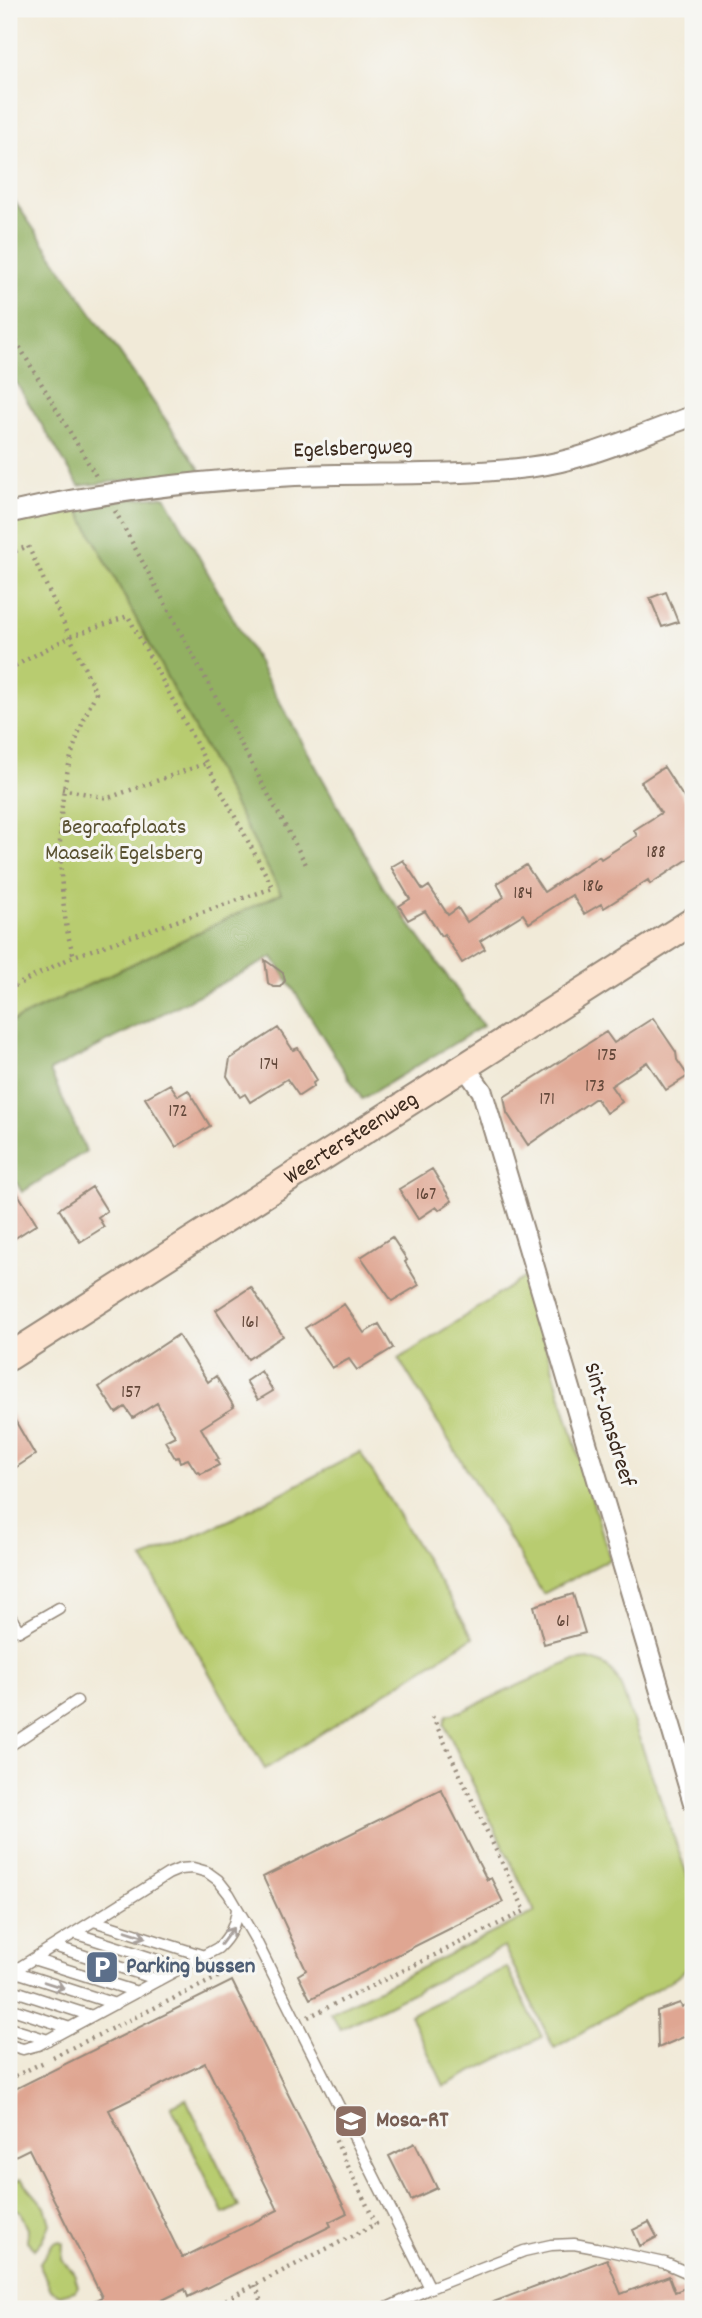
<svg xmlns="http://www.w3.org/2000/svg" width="702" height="2318" viewBox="0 0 702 2318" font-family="Dekko,sans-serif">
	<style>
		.green { fill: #b8cc70; stroke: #7a7b47; stroke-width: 2 }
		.forest { fill: #92b062; stroke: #666d40; stroke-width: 2 }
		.building { fill: #dfa692; fill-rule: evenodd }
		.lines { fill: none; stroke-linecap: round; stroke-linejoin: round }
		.service-casing { stroke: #968a7b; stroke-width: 13 }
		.minor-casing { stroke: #968a7b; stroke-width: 23 }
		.secondary-casing { stroke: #968a7b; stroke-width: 30 }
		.path { stroke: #968a7b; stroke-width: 4.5; stroke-dasharray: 2 5; stroke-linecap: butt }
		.service { stroke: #fff; stroke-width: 10 }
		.minor { stroke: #fff; stroke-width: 19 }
		.secondary { stroke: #fde4d0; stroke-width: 26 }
		.oneway { stroke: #a79f9a }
		.labels { text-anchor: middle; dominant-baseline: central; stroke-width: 6; stroke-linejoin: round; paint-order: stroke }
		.number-label { font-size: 19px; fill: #64493b }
		.street-label { font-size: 23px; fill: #3b2a1e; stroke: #f6f6f2 }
		.park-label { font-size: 23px; fill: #5a5232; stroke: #f6f6f2 }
		.service-label { font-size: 23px; font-weight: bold; fill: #4e5e75; stroke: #f6f6f2; text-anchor: start }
		.education-label { font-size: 23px; font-weight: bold; fill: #785e54; stroke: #f6f6f2; text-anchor: start }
	</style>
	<rect width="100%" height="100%" fill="#f6f6f2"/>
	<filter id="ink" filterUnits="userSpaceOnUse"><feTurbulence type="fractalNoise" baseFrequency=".0143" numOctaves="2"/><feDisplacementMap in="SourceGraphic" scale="14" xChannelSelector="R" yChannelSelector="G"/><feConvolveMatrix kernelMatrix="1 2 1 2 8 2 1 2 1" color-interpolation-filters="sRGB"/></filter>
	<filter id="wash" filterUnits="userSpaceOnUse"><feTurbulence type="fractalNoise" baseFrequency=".00686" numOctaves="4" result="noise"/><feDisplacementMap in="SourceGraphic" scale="28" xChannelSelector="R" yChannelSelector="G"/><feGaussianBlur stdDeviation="1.57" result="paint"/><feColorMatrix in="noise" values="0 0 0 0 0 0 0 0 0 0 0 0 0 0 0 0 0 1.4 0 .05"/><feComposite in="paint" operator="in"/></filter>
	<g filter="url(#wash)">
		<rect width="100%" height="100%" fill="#f1ead8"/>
		<path class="green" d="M 75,503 L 281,893 L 9,1023 L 9,519 Z
			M 525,1277 L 610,1559 L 543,1594 L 399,1359 Z
			M 360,1452 L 473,1637 L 265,1769 L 143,1559 L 232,1519 Z
			M 588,1659 C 605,1663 612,1669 620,1684 L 693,1892 L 693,1962 L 677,1977 L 554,2048 L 504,1947 L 340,2029 L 330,2013 L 535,1912 L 444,1724 L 447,1715 L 462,1711 L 572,1661 Z
			M 507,1967 L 542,2037 L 444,2086 L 410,2015 Z
			M 186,2099 L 239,2207 L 224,2214 L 171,2106 Z
			M 21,2179 L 45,2207 L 50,2224 L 43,2240 L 35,2249 L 27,2241 L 28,2229 L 20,2211 L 9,2207 L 9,2184 Z
			M 60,2241 L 63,2243 L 62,2260 L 74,2273 L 78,2286 L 75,2291 L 60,2295 L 51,2290 L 39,2264 L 53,2243 Z"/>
		<path class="forest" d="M 9,193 L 201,471 L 79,486 L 9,371 Z
			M 165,496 L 383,887 L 483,1026 L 362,1099 L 273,957 L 50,1071 L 86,1151 L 22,1192 L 9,1170 L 9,1023 L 281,893 L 75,503 Z"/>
		<g id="blocks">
			<path class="building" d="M 666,592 L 678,622 L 662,627 L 650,598 Z
				M 664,767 L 686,801 L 693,796 L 693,856 L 650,884 L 648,880 L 604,908 L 601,904 L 584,914 L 572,895 L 529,923 L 523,914 L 480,941 L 485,949 L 462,963 L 444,934 L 441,936 L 425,911 L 408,920 L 399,906 L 410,899 L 391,867 L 403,860 L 423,890 L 429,886 L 448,915 L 458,908 L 467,922 L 504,897 L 497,883 L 526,865 L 544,892 L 599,856 L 601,859 L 637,836 L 634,830 L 661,813 L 641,782 Z
				M 265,960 L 283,973 L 285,981 L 280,987 L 273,987 L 268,983 Z
				M 653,1018 L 676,1052 L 677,1060 L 688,1076 L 666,1090 L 647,1062 L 611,1086 L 622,1102 L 606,1113 L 597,1099 L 594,1099 L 528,1145 L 507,1113 L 504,1097 L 606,1032 L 614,1043 Z
				M 278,1028 L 293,1050 L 298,1048 L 317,1080 L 313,1083 L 314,1086 L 299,1096 L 287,1079 L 250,1102 L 245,1094 L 240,1097 L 227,1076 L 230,1059 Z
				M 170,1084 L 178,1096 L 188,1090 L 210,1126 L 176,1147 L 145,1098 Z
				M 432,1169 L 452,1201 L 439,1210 L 436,1207 L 418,1219 L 399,1189 Z
				M 9,1180 L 37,1224 L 9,1242 Z
				M 92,1187 L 107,1211 L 98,1217 L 104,1227 L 80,1242 L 59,1209 Z
				M 392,1237 L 407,1260 L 405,1262 L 419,1285 L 392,1301 L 361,1257 Z
				M 251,1287 L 283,1336 L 248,1359 L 216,1310 Z
				M 344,1304 L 364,1333 L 379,1324 L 393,1348 L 357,1370 L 349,1359 L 332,1368 L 305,1328 Z
				M 178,1335 L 208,1382 L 216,1376 L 234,1407 L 201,1428 L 219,1459 L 216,1460 L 219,1465 L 201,1474 L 199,1472 L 197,1473 L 188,1459 L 180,1462 L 178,1457 L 175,1458 L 165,1441 L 175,1436 L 157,1403 L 133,1418 L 125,1407 L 116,1413 L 99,1387 Z
				M 261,1371 L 273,1391 L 258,1400 L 246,1381 Z
				M 9,1410 L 35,1455 L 9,1472 Z
				M 573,1594 L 585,1633 L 544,1644 L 534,1606 Z
				M 441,1789 L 487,1880 L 491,1878 L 503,1902 L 310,1999 L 298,1975 L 306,1970 L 263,1877 Z
				M 232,1981 L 347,2213 L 329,2222 L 331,2226 L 188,2297 L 185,2289 L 152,2305 L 154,2309 L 77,2309 L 102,2297 L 29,2149 L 9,2159 L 9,2092 ZM 205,2063 L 278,2210 L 182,2258 L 109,2110 Z
				M 693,2002 L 693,2033 L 658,2048 L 657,2011 L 680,2003 L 682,2007 Z
				M 415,2143 L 437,2188 L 411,2200 L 389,2156 Z
				M 649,2222 L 657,2237 L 640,2246 L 633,2230 Z
				M 607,2259 L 621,2294 L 669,2276 L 675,2292 L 693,2285 L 693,2309 L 475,2309 Z"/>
		</g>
	</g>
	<g filter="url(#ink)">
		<use href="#blocks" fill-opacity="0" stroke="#968a7b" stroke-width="2"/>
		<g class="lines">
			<g class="service-casing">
				<path id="service" d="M 9,1614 L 19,1631 L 59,1608
					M 9,1746 L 77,1701
					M 94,1921 L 204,1956
					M 74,1933 L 182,1968
					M 54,1946 L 159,1980
					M 33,1959 L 137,1992
					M 13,1971 L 115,2004
					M 9,1974 L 168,1874 L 180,1869 L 193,1868 L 207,1872 L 218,1880 L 229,1894 L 254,1937 L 430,2288
					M 9,1989 L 92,2016
					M 9,2008 L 70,2028
					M 9,2028 L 48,2040
					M 9,2045 L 23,2049 L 38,2045 L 218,1948 C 230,1936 235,1926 237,1909
					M 385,2309 L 430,2288 L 524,2251 L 551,2245 L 574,2244 L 596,2248 L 665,2263 L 693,2275"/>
			</g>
			<g class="minor-casing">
				<path id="minor" d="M 9,513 C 101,492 193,481 287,476 C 368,472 451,477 531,467 C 587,460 641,434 693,416
					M 465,1067 L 482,1091 L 693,1801"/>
			</g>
			<g class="secondary-casing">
				<g id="secondary">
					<path id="s1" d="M 9,1357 L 693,921"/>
				</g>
			</g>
			<path class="path" d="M 9,329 L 96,476
				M 115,511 L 308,868
				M 9,554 L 28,546 L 96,693 C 63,759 56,814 62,887 C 64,911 66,933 74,956
				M 9,669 L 69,637 L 128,616 L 273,888 L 74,956 L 9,989
				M 62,789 L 108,798 L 207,763
				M 308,2017 L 525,1911 L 431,1714
				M 53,2057 L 249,1962
				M 9,2079 L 46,2061
				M 255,2285 L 265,2309
				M 207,2309 L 376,2224 L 334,2137"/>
			<use href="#service" class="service"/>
			<use href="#minor" class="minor"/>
			<use href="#secondary" class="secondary"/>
		</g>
		<defs><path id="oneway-shaft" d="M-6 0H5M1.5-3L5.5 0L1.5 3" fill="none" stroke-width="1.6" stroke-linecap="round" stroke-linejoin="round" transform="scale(1.75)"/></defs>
		<g class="oneway">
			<use href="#oneway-shaft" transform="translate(136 1934) rotate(18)"/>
			<use href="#oneway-shaft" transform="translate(227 1936) rotate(-54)"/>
			<use href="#oneway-shaft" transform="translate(54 1985) rotate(18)"/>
		</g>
	</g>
	<defs>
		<g id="parking-square" transform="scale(1.75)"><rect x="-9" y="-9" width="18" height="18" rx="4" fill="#5c6f8a" stroke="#f6f6f2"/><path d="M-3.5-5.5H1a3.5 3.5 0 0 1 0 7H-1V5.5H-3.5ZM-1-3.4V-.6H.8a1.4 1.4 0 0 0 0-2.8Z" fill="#fff"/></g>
		<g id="school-square" transform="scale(1.75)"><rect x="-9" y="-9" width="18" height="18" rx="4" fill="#8d6e63" stroke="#f6f6f2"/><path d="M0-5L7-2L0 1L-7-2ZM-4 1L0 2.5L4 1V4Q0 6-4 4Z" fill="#fff"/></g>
	</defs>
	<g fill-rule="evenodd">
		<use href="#parking-square" x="102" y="1967"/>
		<use href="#school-square" x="351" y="2121"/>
	</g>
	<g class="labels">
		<g class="number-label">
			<text x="656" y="853">188</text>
			<text x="593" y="887">186</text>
			<text x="523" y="894">184</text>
			<text x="607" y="1056">175</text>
			<text x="269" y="1065">174</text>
			<text x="595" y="1087">173</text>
			<text x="547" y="1100">171</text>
			<text x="178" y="1112">172</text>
			<text x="426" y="1195">167</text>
			<text x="250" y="1323">161</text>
			<text x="131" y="1393">157</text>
			<text x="563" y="1622">61</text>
		</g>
		<g class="street-label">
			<text transform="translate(353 450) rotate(-2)">Egelsbergweg</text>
			<text stroke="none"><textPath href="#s1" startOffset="406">Weertersteenweg</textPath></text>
			<text transform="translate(608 1425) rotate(73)">Sint-Jansdreef</text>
		</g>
		<g class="park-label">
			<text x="124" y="828">Begraafplaats<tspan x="124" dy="26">Maaseik Egelsberg</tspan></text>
		</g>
		<g class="service-label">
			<text x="126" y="1967">Parking bussen</text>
		</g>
		<g class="education-label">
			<text x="376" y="2121">Mosa-RT</text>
		</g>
	</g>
	<rect width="702" height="2318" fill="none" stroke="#f6f6f2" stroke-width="35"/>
</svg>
